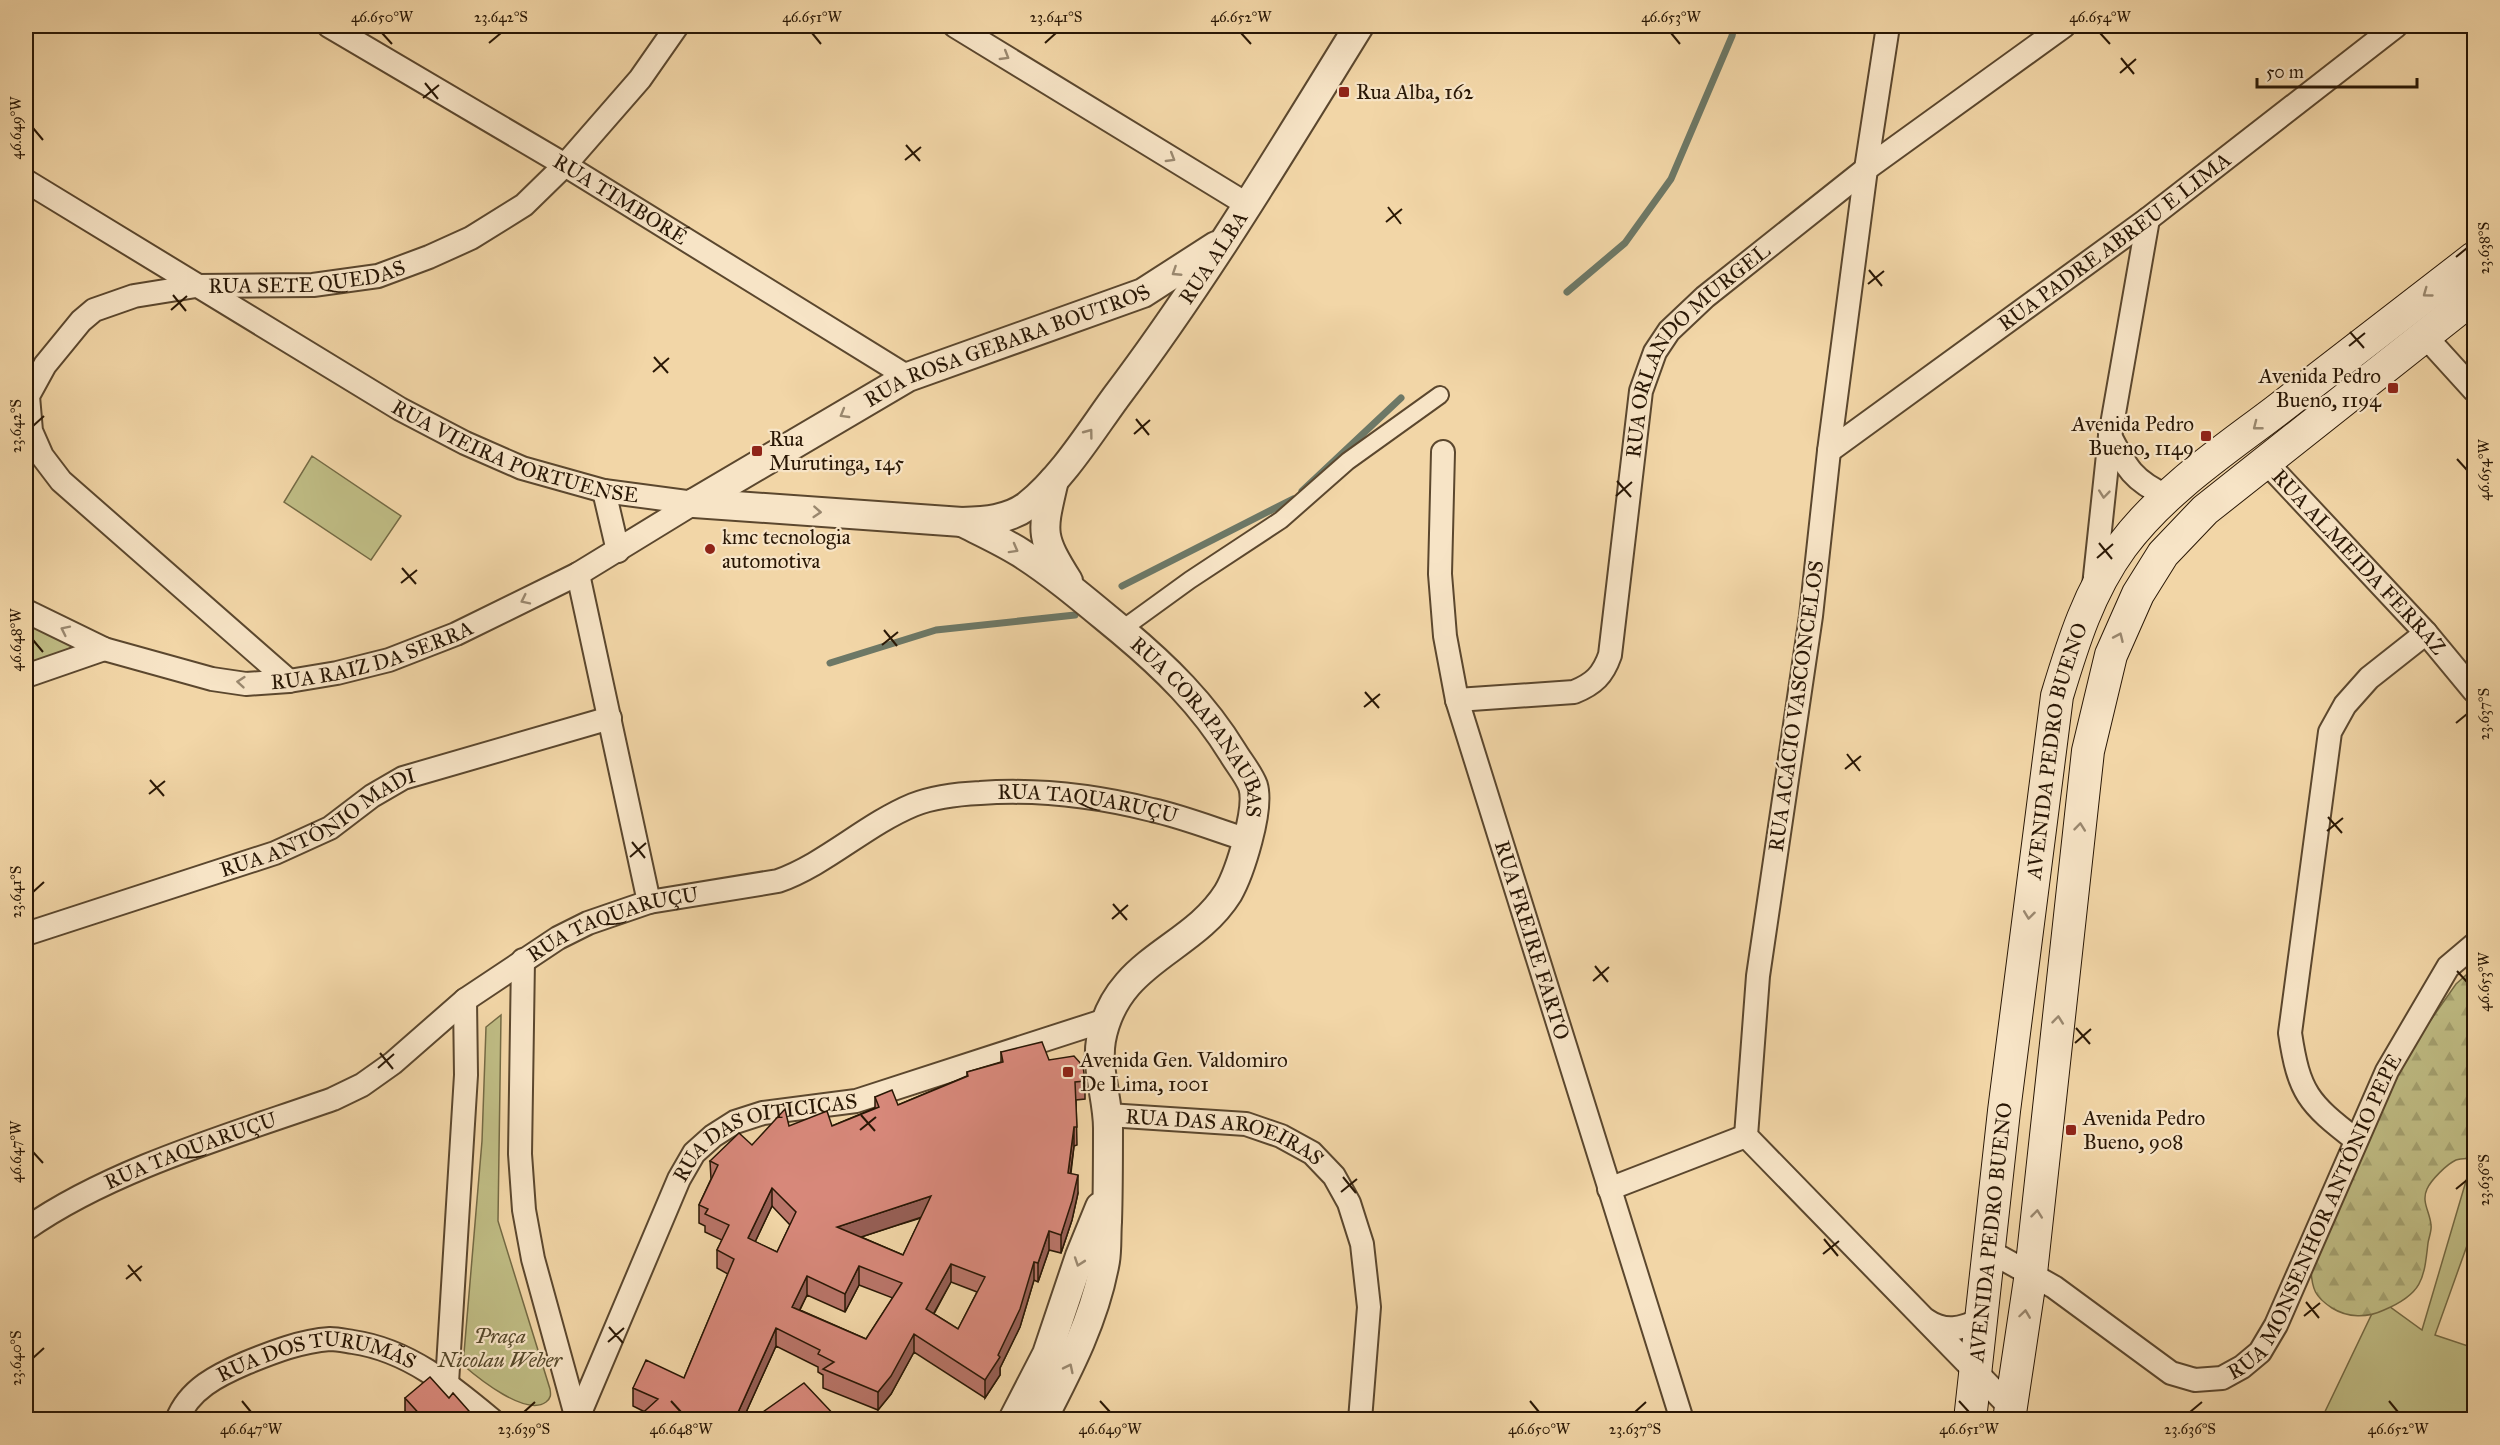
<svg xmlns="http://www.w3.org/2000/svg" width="2500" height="1445" viewBox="0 0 2500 1445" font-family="'IM FELL Great Primer',serif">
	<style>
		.green { fill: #bfbc84; stroke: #746a44; stroke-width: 1.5 }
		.forest { fill: url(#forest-firs); stroke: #746a44; stroke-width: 1.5 }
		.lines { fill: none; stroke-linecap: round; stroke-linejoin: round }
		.stream { stroke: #6d7866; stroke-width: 7 }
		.pedestrian-casing { stroke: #5b472e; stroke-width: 20 }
		.minor-casing { stroke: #5b472e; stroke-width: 26 }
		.tertiary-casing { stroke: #5b472e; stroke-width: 32 }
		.secondary-casing { stroke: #291705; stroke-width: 34 }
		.pedestrian { stroke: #f7e4c6; stroke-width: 16 }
		.minor { stroke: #f7e4c6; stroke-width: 22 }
		.tertiary { stroke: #f7e4c6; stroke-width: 28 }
		.secondary { stroke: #f7e4c6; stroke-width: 32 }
		.wall { fill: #b97569; stroke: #291705; stroke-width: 1.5; fill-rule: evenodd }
		.shaded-wall { fill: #965f55; stroke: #291705; stroke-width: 1.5 }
		.building { fill: #d7887a; stroke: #291705; stroke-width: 1.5; fill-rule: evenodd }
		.oneway { stroke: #9a886f }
		.ticks { fill: none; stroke: #291705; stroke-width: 2 }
		.poi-dot { fill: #8f2418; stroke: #f7e4c6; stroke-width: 2 }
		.labels { text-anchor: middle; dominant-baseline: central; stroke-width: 4.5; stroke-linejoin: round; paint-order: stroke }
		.poi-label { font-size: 21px; fill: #291705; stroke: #f7e4c6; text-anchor: start }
		.street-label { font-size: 21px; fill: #291705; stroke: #f7e4c6 }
		.park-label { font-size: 21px; font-style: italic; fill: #56492b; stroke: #f7e4c6 }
		.neatline { fill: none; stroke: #291705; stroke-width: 2 }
		.ticks-label { font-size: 15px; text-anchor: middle; fill: #291705 }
	</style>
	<defs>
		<pattern id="forest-firs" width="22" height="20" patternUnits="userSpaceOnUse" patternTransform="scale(1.5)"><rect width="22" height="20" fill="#bfbc84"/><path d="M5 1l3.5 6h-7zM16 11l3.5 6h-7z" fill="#a4a170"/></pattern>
	</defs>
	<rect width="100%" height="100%" fill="#f2d6a7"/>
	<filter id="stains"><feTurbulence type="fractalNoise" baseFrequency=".00333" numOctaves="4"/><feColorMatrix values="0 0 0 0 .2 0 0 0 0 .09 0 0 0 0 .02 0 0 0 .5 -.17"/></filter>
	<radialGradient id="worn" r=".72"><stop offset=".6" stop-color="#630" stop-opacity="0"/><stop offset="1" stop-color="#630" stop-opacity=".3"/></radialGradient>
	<path class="green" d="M 312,456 L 401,516 L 371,560 L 284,502 Z
		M 26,619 L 72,645 L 70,648 L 26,669 Z
		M 501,1015 L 498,1221 L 550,1389 C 551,1395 551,1398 546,1402 C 526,1417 478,1378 463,1365 L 482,1141 L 486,1027 Z
		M 2474,1154 L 2474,1226 L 2435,1335 L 2474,1348 L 2474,1419 L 2321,1420 L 2379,1299 L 2422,1330 Z"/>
	<path class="forest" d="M 2474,968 L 2474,1158 C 2469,1159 2462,1158 2456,1160 C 2447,1164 2431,1180 2427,1189 C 2421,1202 2430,1212 2431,1225 C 2432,1230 2429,1237 2428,1243 C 2424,1280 2422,1294 2384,1310 C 2367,1318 2348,1318 2332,1308 C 2315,1297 2312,1289 2311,1270 L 2395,1071 L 2456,984 Z"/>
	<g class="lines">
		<path class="stream" d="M 1567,292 L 1625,243 L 1671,179 L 1732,36 L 1734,26
			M 1302,491 L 1401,398
			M 1122,586 L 1293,499
			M 830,663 L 936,630 L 1075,615"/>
		<g class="pedestrian-casing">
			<path id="pedestrian" d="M 1121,630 L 1190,580 L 1281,520 L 1348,461 L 1440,395"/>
		</g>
		<g class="minor-casing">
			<g id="minor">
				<path id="s1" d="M 329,26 L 565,165 L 908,377"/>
				<path d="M 955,26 L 1248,205"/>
				<path d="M 1888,26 L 1866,169 L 1829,451 L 1811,616 L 1758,976 L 1746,1136 L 2011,1408"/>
				<path id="s2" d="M 26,181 L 400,409 L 465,443 L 522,468 L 604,491 L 694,503"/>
				<path d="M 2424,335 L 2474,390"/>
				<path d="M 2110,436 C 2126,467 2133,481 2167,496"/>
				<path id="s3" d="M 1829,451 L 2148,219 L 2396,26"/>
				<path id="s4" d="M 1443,452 L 1440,574 L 1445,636 L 1457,700 L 1682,1420"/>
				<path id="s5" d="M 2265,461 L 2426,633 L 2474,691"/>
				<path d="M 604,491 L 618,551"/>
				<path d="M 578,574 L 649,902"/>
				<path d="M 2094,586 L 2110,436 L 2148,219"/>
				<path id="s6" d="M 26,611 L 104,649 L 212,679 L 246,684 L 289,681 L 337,673 L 389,660 L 456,634 L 578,574 L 694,503"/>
				<path d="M 26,676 L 104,649"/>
				<path id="s7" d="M 289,681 L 61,481 L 42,456 L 31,431 L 28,396 L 45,365 L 81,321 L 94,310 L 134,296 L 196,286 L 313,285 L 378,276 L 429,257 L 471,238 L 524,205 L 565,165 L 640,79 L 677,26"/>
				<path id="s8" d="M 1457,700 L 1574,692 C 1594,684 1603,675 1610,655 L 1641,391 L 1655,352 L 1669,331 L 1705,297 L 1866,169 L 2064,26"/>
				<path id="s9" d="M 26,934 L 275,853 L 330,828 L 372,796 L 403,778 L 610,718"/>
				<path d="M 523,960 L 520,1154 L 524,1210 L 533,1259 L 577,1419"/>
				<path id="s10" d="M 1108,1115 L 1246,1124 L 1281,1136 L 1312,1153 L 1334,1176 L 1349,1203 L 1362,1244 L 1369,1307 L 1360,1420"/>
				<path d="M 2356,1140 C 2308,1103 2299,1093 2290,1033 L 2330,732 L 2345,705 L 2369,678 L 2426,633"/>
				<path d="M 1609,1189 L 1746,1136"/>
				<path id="s11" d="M 26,1229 C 111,1169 234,1134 333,1099 L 362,1085 L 393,1063 L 465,1000 L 558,938 L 588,923 L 649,902 L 778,881 C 826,864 865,825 913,805 C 933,797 958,794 980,793 C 1037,789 1096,796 1152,810 C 1184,817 1216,830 1248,840"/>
				<path id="s12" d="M 1989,1251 L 2054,1287 L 2171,1373 L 2195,1380 L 2222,1378 L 2242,1367 L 2260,1352 L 2276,1325 L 2387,1071 L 2448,967 L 2474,945"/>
				<path d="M 1926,1320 C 1945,1333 1961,1329 1980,1320"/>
				<path d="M 447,1383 L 466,1075 L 465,1000"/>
				<path id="s13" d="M 177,1420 C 189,1389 218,1375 246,1363 C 273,1352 301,1341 330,1339 C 338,1339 346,1341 353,1342 C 408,1350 450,1385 492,1420"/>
				<path id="s14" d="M 577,1420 L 679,1179 L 694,1153 L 713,1136 L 735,1122 L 763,1113 L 856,1101 L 1106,1020"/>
			</g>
		</g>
		<g class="tertiary-casing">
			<g id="tertiary">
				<path d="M 1054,480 C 1042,532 1039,535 1068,581"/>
				<path id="s15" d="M 694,503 L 962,522 C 985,521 1008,520 1027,506 C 1063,477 1089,434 1116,397 C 1205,279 1281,152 1359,26"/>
				<path id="s16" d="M 694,503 L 908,377 L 1143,293 L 1216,246"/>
				<path id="s17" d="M 962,522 C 982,532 1002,541 1021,553 C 1057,576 1089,604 1122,631 C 1165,667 1203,704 1233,753 C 1239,763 1249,775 1253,786 C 1260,809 1240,872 1228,893 C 1191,952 1116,959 1101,1040 C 1096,1069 1108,1099 1108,1128 C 1108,1160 1108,1191 1107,1222 C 1106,1235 1107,1249 1105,1261 C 1095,1318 1069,1368 1042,1420"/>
				<path d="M 1013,1420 L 1047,1354 L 1080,1256 L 1100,1207"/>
			</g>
		</g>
		<g class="secondary-casing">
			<g id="secondary">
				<path id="s18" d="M 1970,1420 L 2004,1111 L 2057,696 C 2073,643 2089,591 2122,546 C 2163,491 2222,452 2276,411 C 2342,360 2408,309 2474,258"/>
				<path d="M 2009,1420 L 2031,1273 L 2088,751 L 2111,655 L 2138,594 L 2163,554 L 2205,510 L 2474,297"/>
			</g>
		</g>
		<use href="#pedestrian" class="pedestrian"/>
		<use href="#minor" class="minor"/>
		<use href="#tertiary" class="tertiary"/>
		<use href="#secondary" class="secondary"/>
	</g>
	<path class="wall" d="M 1001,1052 L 1049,1060 L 1085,1081 L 1085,1099 L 1076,1100 L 1077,1145 L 1074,1146 L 1071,1173 L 1078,1193 L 1072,1220 L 1061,1253 L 1049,1250 L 1038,1282 L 1034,1280 L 1020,1327 L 1000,1368 L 1000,1375 L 985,1398 L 914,1352 L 891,1394 L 878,1410 L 823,1388 L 823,1375 L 818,1372 L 818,1367 L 776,1346 L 743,1419 L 636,1419 L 645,1412 L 633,1406 L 633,1388 L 684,1378 L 728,1274 L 717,1268 L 717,1250 L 722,1240 L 705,1232 L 705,1226 L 699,1223 L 699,1205 L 711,1179 L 710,1161 L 752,1145 L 789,1126 L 832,1126 L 875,1108 L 875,1097 L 898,1105 L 967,1076 L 967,1072 L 1001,1062 ZM 772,1206 L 790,1225 L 777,1252 L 755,1242 ZM 921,1218 L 903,1255 L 861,1237 L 898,1225 ZM 951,1282 L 977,1292 L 958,1329 L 934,1314 ZM 859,1285 L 893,1298 L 866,1339 L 800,1310 L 807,1295 L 845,1312 Z
		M 405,1398 L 449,1398 L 476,1419 L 411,1419 L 405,1413 Z"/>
	<path class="shaded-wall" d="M 1074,1127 L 1074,1146 L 1068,1191 L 1068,1173 Z
		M 1078,1175 L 1078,1193 L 1072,1220 L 1061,1253 L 1061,1235 Z
		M 772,1188 L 772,1206 L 748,1257 L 748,1238 Z
		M 931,1196 L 931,1214 L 837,1245 L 837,1227 Z
		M 1049,1231 L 1049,1250 L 1038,1282 L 1038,1263 Z
		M 1034,1262 L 1034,1280 L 1020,1327 L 1000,1368 L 1000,1375 L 985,1398 L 985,1380 L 998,1355 Z
		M 951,1264 L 951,1282 L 926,1327 L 926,1309 Z
		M 859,1266 L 859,1285 L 845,1312 L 845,1294 Z
		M 807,1276 L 807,1295 L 792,1325 L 792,1307 Z
		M 776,1328 L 776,1346 L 743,1419 L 735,1419 Z
		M 914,1334 L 914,1352 L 891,1394 L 878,1410 L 878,1392 Z"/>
	<path class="building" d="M 1042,1042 L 1049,1060 L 1074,1056 L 1083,1066 L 1085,1081 L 1075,1082 L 1077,1127 L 1074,1127 L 1068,1173 L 1078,1175 L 1072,1201 L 1061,1235 L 1049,1231 L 1038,1263 L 1034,1262 L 1020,1309 L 998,1355 L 1000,1357 L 985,1380 L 914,1334 L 891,1376 L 878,1392 L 823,1369 L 834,1362 L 818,1354 L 820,1350 L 776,1328 L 735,1419 L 636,1419 L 658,1399 L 633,1388 L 646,1360 L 684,1378 L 734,1259 L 717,1250 L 729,1225 L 705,1214 L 708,1209 L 699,1205 L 718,1165 L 710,1161 L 739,1133 L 752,1145 L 785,1109 L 789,1126 L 827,1111 L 832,1126 L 879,1107 L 875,1097 L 892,1090 L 898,1105 L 968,1076 L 967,1072 L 1003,1062 L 1001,1052 ZM 772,1188 L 796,1212 L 777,1252 L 748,1238 ZM 931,1196 L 903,1255 L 837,1227 ZM 951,1264 L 985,1277 L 958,1329 L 926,1309 ZM 859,1266 L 902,1283 L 866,1339 L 792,1307 L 807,1276 L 845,1294 Z
		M 430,1377 L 449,1398 L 453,1393 L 476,1419 L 424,1419 L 405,1398 Z
		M 804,1383 L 838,1419 L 753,1419 Z"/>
	<defs><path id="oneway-chevron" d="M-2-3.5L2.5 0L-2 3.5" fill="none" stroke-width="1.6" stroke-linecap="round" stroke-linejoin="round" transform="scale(1.5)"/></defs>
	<g class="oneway">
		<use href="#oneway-chevron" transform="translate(1005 56) rotate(31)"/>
		<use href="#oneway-chevron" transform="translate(1171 158) rotate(31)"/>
		<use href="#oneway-chevron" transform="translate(1176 272) rotate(147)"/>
		<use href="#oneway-chevron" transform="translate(2427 293) rotate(144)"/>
		<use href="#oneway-chevron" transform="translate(844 414) rotate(150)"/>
		<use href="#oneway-chevron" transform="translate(2257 426) rotate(142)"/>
		<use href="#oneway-chevron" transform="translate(1089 433) rotate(-53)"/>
		<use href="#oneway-chevron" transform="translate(2104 494) rotate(96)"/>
		<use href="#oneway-chevron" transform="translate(817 512) rotate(4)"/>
		<use href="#oneway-chevron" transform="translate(1014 549) rotate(29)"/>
		<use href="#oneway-chevron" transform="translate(525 600) rotate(154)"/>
		<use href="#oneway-chevron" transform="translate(65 630) rotate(-154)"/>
		<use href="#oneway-chevron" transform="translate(2119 637) rotate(-66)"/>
		<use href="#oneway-chevron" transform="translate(241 682) rotate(-175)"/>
		<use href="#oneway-chevron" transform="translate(2080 827) rotate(-84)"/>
		<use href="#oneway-chevron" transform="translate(2029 915) rotate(97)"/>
		<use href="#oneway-chevron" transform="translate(2058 1020) rotate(-84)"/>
		<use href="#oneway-chevron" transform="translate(2037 1214) rotate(-84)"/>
		<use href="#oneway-chevron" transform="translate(1079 1262) rotate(109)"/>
		<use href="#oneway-chevron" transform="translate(2025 1314) rotate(-82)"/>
		<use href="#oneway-chevron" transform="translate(1069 1368) rotate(-64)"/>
	</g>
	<path class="ticks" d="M 382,33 L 392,44M 812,33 L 821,44M 1241,33 L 1251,44M 1671,33 L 1680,44M 2100,33 L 2110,44M 489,43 L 501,33M 1045,43 L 1056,33M 2121,58 L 2134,74M 2120,73 L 2136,59M 425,83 L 438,99M 423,98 L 439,85M 33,128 L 43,140M 906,145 L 920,161M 905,160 L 921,147M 1388,207 L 1401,224M 1386,222 L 1402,209M 2456,257 L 2467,248M 1869,270 L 1882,286M 1868,284 L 1884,271M 173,295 L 186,311M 171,310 L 187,296M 2350,332 L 2364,348M 2349,346 L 2365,333M 654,357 L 668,373M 653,372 L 669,358M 1136,419 L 1149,435M 33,426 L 44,416M 1134,434 L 1150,420M 2457,459 L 2467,470M 1617,481 L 1631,497M 1616,496 L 1632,482M 2099,543 L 2112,559M 2097,558 L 2113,544M 402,568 L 416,584M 401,583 L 417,570M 884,630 L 897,646M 33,640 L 43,652M 882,645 L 898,632M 1365,692 L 1379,708M 1364,707 L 1380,694M 2456,723 L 2467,714M 1847,754 L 1860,771M 1845,769 L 1861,756M 150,780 L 164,796M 149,794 L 165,781M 2328,817 L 2342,833M 2327,831 L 2343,818M 632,842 L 645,858M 630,857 L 646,843M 33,892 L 44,882M 1113,904 L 1127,920M 1112,919 L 1128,905M 1595,966 L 1608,982M 2457,971 L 2467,982M 1593,981 L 1609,967M 2076,1028 L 2090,1044M 2075,1043 L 2091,1029M 380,1053 L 393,1069M 378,1068 L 394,1054M 861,1115 L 875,1131M 860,1130 L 876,1117M 33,1152 L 43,1163M 1343,1177 L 1356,1193M 2456,1189 L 2467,1180M 1341,1192 L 1357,1179M 1824,1239 L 1838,1256M 1823,1254 L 1839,1241M 128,1265 L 141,1281M 126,1279 L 142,1266M 2306,1302 L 2319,1318M 2304,1316 L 2320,1303M 609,1327 L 623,1343M 608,1342 L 624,1328M 33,1358 L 44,1348M 242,1401 L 251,1412M 671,1401 L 681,1412M 1100,1401 L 1110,1412M 1530,1401 L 1539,1412M 1959,1401 L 1969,1412M 2389,1401 L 2398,1412M 524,1412 L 535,1402M 1635,1412 L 1646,1402M 2190,1412 L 2202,1402"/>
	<g class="poi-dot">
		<rect x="1338" y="86" width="12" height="12" rx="3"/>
		<rect x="2387" y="382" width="12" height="12" rx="3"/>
		<rect x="2200" y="430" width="12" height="12" rx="3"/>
		<rect x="751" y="445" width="12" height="12" rx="3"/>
		<circle cx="710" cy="549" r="6"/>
		<rect x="1062" y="1066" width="12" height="12" rx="3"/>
		<rect x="2065" y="1124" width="12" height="12" rx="3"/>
	</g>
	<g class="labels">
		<g class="poi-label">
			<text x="1356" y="92">Rua Alba, 162</text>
			<text x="2381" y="376" text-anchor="end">Avenida Pedro<tspan x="2381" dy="24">Bueno, 1194</tspan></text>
			<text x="2194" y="424" text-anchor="end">Avenida Pedro<tspan x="2194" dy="24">Bueno, 1149</tspan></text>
			<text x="769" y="439">Rua<tspan x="769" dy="24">Murutinga, 145</tspan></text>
			<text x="722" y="537">kmc tecnologia<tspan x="722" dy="24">automotiva</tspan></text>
			<text x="1080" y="1060">Avenida Gen. Valdomiro<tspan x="1080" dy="24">De Lima, 1001</tspan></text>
			<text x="2083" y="1118">Avenida Pedro<tspan x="2083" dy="24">Bueno, 908</tspan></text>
		</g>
		<g class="street-label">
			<text stroke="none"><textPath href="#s1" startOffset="339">RUA TIMBORÉ</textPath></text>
			<text stroke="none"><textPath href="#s3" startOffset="354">RUA PADRE ABREU E LIMA</textPath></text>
			<text stroke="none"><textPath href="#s15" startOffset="648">RUA ALBA</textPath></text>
			<text stroke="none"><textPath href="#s7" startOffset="723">RUA SETE QUEDAS</textPath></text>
			<text stroke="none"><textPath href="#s16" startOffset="352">RUA ROSA GEBARA BOUTROS</textPath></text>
			<text stroke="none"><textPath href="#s8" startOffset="501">RUA ORLANDO MURGEL</textPath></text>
			<text stroke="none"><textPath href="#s2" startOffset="562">RUA VIEIRA PORTUENSE</textPath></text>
			<text stroke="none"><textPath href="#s5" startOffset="138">RUA ALMEIDA FERRAZ</textPath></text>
			<text stroke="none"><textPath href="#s6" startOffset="363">RUA RAIZ DA SERRA</textPath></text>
			<text transform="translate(1796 706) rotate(-82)">RUA ACÁCIO VASCONCELOS</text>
			<text stroke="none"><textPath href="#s17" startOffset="320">RUA CORAPANAUBAS</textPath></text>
			<text stroke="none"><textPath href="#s18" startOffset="675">AVENIDA PEDRO BUENO</textPath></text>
			<text stroke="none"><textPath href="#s11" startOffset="1173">RUA TAQUARUÇU</textPath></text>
			<text stroke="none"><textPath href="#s9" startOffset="314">RUA ANTÔNIO MADI</textPath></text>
			<text stroke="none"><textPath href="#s11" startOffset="669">RUA TAQUARUÇU</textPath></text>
			<text stroke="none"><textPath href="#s4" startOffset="501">RUA FREIRE FARTO</textPath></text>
			<text stroke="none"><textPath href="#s10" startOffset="120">RUA DAS AROEIRAS</textPath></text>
			<text stroke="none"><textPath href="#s14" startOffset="364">RUA DAS OITICICAS</textPath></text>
			<text stroke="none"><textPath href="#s11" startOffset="183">RUA TAQUARUÇU</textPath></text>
			<text stroke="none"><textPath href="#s12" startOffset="462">RUA MONSENHOR ANTÔNIO PEPE</textPath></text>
			<text stroke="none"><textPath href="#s18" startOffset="189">AVENIDA PEDRO BUENO</textPath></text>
			<text stroke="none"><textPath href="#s13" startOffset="165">RUA DOS TURUMÃS</textPath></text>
		</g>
		<g class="park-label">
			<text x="500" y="1336">Praça<tspan x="500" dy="24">Nicolau Weber</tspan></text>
		</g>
	</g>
	<rect width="2500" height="1445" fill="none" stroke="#f2d6a7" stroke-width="66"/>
	<path d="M2257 78v9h160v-9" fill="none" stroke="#291705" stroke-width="3"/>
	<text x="2266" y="78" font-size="18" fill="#291705" stroke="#f7e4c6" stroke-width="4.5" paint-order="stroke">50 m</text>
	<rect x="33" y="33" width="2434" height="1379" class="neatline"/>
	<g class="ticks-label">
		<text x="382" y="22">46.650°W</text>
		<text x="501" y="22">23.642°S</text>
		<text x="812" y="22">46.651°W</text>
		<text x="1056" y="22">23.641°S</text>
		<text x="1241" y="22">46.652°W</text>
		<text x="1671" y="22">46.653°W</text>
		<text x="2100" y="22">46.654°W</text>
		<text transform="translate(16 128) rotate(-90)" y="5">46.649°W</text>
		<text transform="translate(2484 248) rotate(-90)" y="5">23.638°S</text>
		<text transform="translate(16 426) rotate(-90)" y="5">23.642°S</text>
		<text transform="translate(2484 470) rotate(-90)" y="5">46.654°W</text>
		<text transform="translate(16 640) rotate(-90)" y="5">46.648°W</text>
		<text transform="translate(2484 714) rotate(-90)" y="5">23.637°S</text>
		<text transform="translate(16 892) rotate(-90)" y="5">23.641°S</text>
		<text transform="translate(2484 982) rotate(-90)" y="5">46.653°W</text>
		<text transform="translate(16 1152) rotate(-90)" y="5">46.647°W</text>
		<text transform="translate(2484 1180) rotate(-90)" y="5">23.636°S</text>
		<text transform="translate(16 1358) rotate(-90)" y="5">23.640°S</text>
		<text x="251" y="1434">46.647°W</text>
		<text x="524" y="1434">23.639°S</text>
		<text x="681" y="1434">46.648°W</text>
		<text x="1110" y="1434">46.649°W</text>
		<text x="1539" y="1434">46.650°W</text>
		<text x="1635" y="1434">23.637°S</text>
		<text x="1969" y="1434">46.651°W</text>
		<text x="2190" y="1434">23.636°S</text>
		<text x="2398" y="1434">46.652°W</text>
	</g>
	<rect width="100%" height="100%" filter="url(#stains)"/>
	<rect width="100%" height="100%" fill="url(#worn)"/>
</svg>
